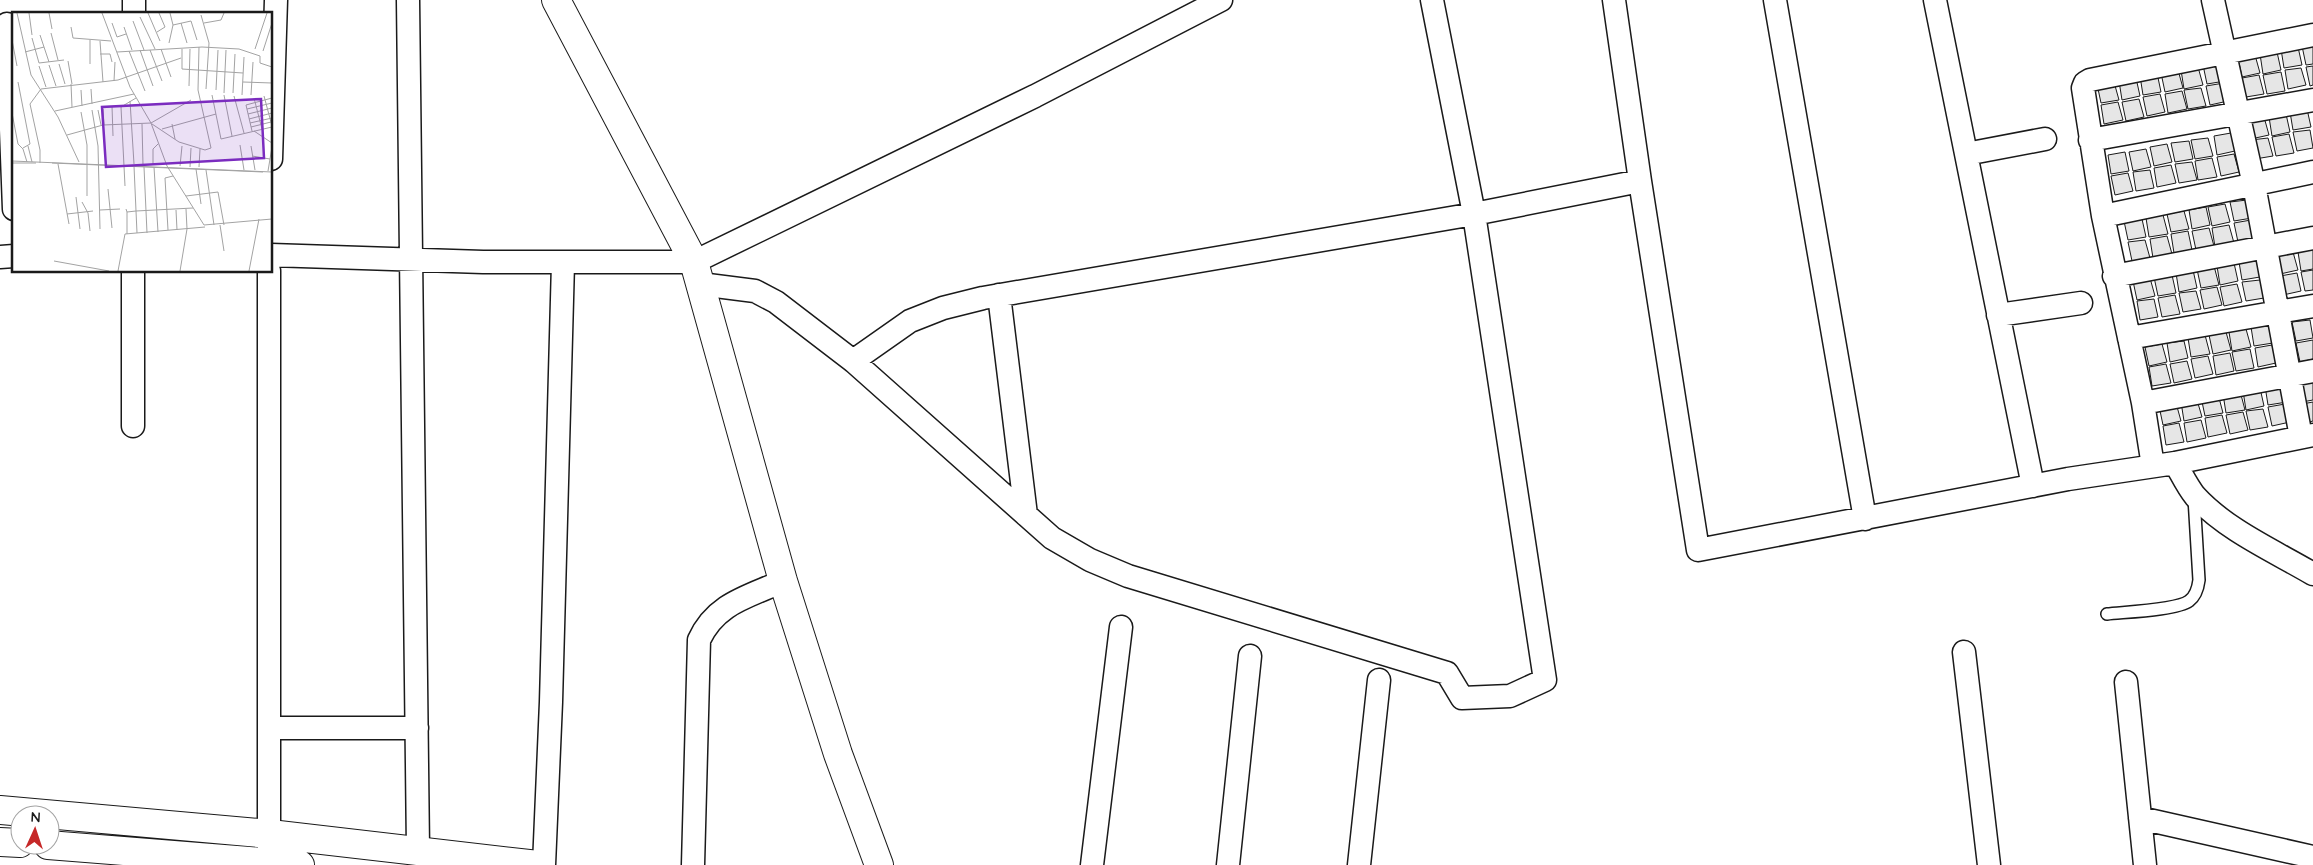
<svg xmlns="http://www.w3.org/2000/svg" width="2313" height="865" viewBox="0 0 2313 865" font-family="Quicksand,sans-serif">
	<style>
		.building { fill: #e6e6e6; stroke: #1a1a1a }
		.lines { fill: none; stroke-linecap: round; stroke-linejoin: round }
		.lane-casing { stroke: #1a1a1a; stroke-width: 14 }
		.street-casing { stroke: #1a1a1a; stroke-width: 25 }
		.secondary-casing { stroke: #1a1a1a; stroke-width: 30 }
		.lane { stroke: #fff; stroke-width: 11 }
		.street { stroke: #fff; stroke-width: 22 }
		.secondary { stroke: #fff; stroke-width: 28 }
		.inset-road { fill: none; stroke: #a3a3a3; stroke-width: 1 }
		.view { fill: #7b2cbf; fill-opacity: 0.15; stroke: #7b2cbf; stroke-width: 2.5 }
		.inset-edge { fill: none; stroke: #1a1a1a; stroke-width: 2.5 }
	</style>
	<rect width="100%" height="100%" fill="#fff"/>
	<path class="building" d="M 2313,44 L 2313,64 L 2306,65 L 2302,46 Z
		M 2298,47 L 2302,65 L 2284,68 L 2281,49 Z
		M 2277,52 L 2281,70 L 2263,74 L 2260,54 Z
		M 2255,55 L 2260,73 L 2242,77 L 2238,58 Z
		M 2220,63 L 2225,81 L 2207,84 L 2203,65 Z
		M 2313,66 L 2313,85 L 2310,86 L 2306,67 Z
		M 2198,67 L 2203,85 L 2184,89 L 2181,70 Z
		M 2301,68 L 2306,85 L 2288,89 L 2285,70 Z
		M 2178,70 L 2183,88 L 2165,92 L 2161,73 Z
		M 2281,72 L 2285,91 L 2267,94 L 2263,75 Z
		M 2157,73 L 2161,92 L 2143,95 L 2140,76 Z
		M 2259,75 L 2264,94 L 2246,97 L 2242,78 Z
		M 2136,78 L 2140,96 L 2122,100 L 2119,81 Z
		M 2114,82 L 2119,100 L 2101,103 L 2097,84 Z
		M 2224,83 L 2228,101 L 2210,105 L 2206,86 Z
		M 2201,88 L 2206,106 L 2188,109 L 2184,90 Z
		M 2182,91 L 2187,109 L 2168,113 L 2165,94 Z
		M 2160,94 L 2165,112 L 2147,116 L 2143,97 Z
		M 2139,99 L 2144,117 L 2126,121 L 2122,102 Z
		M 2118,102 L 2123,120 L 2104,124 L 2101,105 Z
		M 2307,109 L 2311,127 L 2293,130 L 2290,112 Z
		M 2286,114 L 2290,132 L 2272,136 L 2269,117 Z
		M 2264,117 L 2269,135 L 2251,139 L 2247,120 Z
		M 2310,130 L 2313,148 L 2297,151 L 2293,132 Z
		M 2231,133 L 2235,151 L 2217,155 L 2214,136 Z
		M 2289,134 L 2294,153 L 2276,156 L 2272,137 Z
		M 2208,138 L 2213,156 L 2195,159 L 2191,140 Z
		M 2268,138 L 2273,156 L 2255,159 L 2251,140 Z
		M 2189,141 L 2193,159 L 2175,162 L 2171,143 Z
		M 2167,144 L 2172,162 L 2154,166 L 2150,147 Z
		M 2146,149 L 2151,167 L 2133,171 L 2129,152 Z
		M 2125,152 L 2129,171 L 2111,174 L 2108,155 Z
		M 2234,154 L 2239,172 L 2221,176 L 2217,157 Z
		M 2212,158 L 2217,177 L 2198,180 L 2195,161 Z
		M 2192,162 L 2197,180 L 2179,183 L 2175,164 Z
		M 2171,165 L 2176,183 L 2157,187 L 2154,168 Z
		M 2150,170 L 2154,188 L 2136,191 L 2133,172 Z
		M 2128,173 L 2133,191 L 2115,195 L 2111,176 Z
		M 2247,200 L 2252,218 L 2234,221 L 2230,202 Z
		M 2225,204 L 2230,222 L 2212,226 L 2208,207 Z
		M 2206,207 L 2210,225 L 2192,229 L 2189,210 Z
		M 2184,211 L 2189,229 L 2171,232 L 2167,214 Z
		M 2163,215 L 2168,234 L 2149,237 L 2146,218 Z
		M 2142,219 L 2146,237 L 2128,240 L 2124,221 Z
		M 2251,220 L 2256,238 L 2238,242 L 2234,223 Z
		M 2229,225 L 2234,243 L 2215,247 L 2212,228 Z
		M 2209,228 L 2214,246 L 2196,250 L 2192,231 Z
		M 2188,231 L 2192,250 L 2174,253 L 2171,234 Z
		M 2167,236 L 2172,254 L 2153,258 L 2150,239 Z
		M 2145,240 L 2150,258 L 2132,261 L 2128,242 Z
		M 2313,249 L 2313,269 L 2301,271 L 2298,252 Z
		M 2293,252 L 2298,270 L 2280,274 L 2276,255 Z
		M 2256,259 L 2260,277 L 2242,280 L 2239,262 Z
		M 2234,263 L 2238,281 L 2220,285 L 2217,266 Z
		M 2214,266 L 2219,285 L 2201,288 L 2197,269 Z
		M 2193,270 L 2197,288 L 2179,292 L 2176,273 Z
		M 2313,270 L 2313,290 L 2305,291 L 2301,272 Z
		M 2297,273 L 2301,291 L 2283,295 L 2280,276 Z
		M 2172,275 L 2176,293 L 2158,296 L 2154,277 Z
		M 2150,278 L 2155,296 L 2137,300 L 2133,281 Z
		M 2260,280 L 2264,298 L 2246,301 L 2242,282 Z
		M 2237,284 L 2242,302 L 2224,306 L 2220,287 Z
		M 2217,287 L 2222,305 L 2204,309 L 2200,290 Z
		M 2196,291 L 2201,309 L 2183,312 L 2179,293 Z
		M 2175,295 L 2180,314 L 2162,317 L 2158,298 Z
		M 2154,299 L 2158,317 L 2140,320 L 2137,301 Z
		M 2310,320 L 2313,338 L 2296,341 L 2292,322 Z
		M 2268,324 L 2273,343 L 2254,346 L 2251,327 Z
		M 2246,329 L 2251,347 L 2232,351 L 2229,332 Z
		M 2226,332 L 2231,350 L 2213,354 L 2209,335 Z
		M 2205,335 L 2210,354 L 2191,357 L 2188,338 Z
		M 2313,340 L 2313,359 L 2300,362 L 2296,343 Z
		M 2184,341 L 2188,358 L 2170,362 L 2167,343 Z
		M 2162,344 L 2167,362 L 2149,366 L 2145,347 Z
		M 2272,345 L 2276,363 L 2258,367 L 2255,348 Z
		M 2250,349 L 2254,368 L 2236,371 L 2232,352 Z
		M 2230,353 L 2234,371 L 2216,375 L 2213,356 Z
		M 2208,356 L 2213,374 L 2195,378 L 2191,359 Z
		M 2187,361 L 2192,379 L 2174,383 L 2170,364 Z
		M 2166,364 L 2171,383 L 2152,386 L 2149,367 Z
		M 2313,381 L 2313,400 L 2302,402 L 2299,383 Z
		M 2282,383 L 2287,402 L 2268,405 L 2265,386 Z
		M 2260,388 L 2264,406 L 2246,410 L 2243,391 Z
		M 2240,391 L 2245,410 L 2226,413 L 2223,394 Z
		M 2218,394 L 2223,413 L 2205,416 L 2201,397 Z
		M 2197,400 L 2202,417 L 2184,421 L 2181,402 Z
		M 2313,402 L 2313,421 L 2306,423 L 2302,404 Z
		M 2176,403 L 2181,421 L 2163,425 L 2159,406 Z
		M 2285,404 L 2290,422 L 2272,426 L 2268,407 Z
		M 2263,409 L 2268,427 L 2250,430 L 2246,411 Z
		M 2243,412 L 2248,430 L 2230,434 L 2226,415 Z
		M 2222,415 L 2227,433 L 2208,437 L 2205,418 Z
		M 2201,420 L 2206,438 L 2187,442 L 2184,423 Z
		M 2179,423 L 2184,442 L 2166,445 L 2163,426 Z"/>
	<g class="lines">
		<g class="lane-casing">
			<path id="lane" d="M 2107,614 C 2124,612 2177,610 2189,601 C 2196,596 2198,588 2199,580 L 2194,498"/>
		</g>
		<g class="street-casing">
			<path id="street" d="M 408,0 L 418,850
				M 1614,0 L 1640,181 L 1698,550 L 2068,479 L 2175,463 L 2313,435
				M 1775,0 L 1865,519
				M 1935,0 L 2033,486
				M 2213,0 L 2254,185 L 2301,437
				M 134,14 L 134,0
				M 7,24 L 14,209
				M 2090,140 L 2313,100
				M 1966,154 L 2045,139
				M 271,159 L 276,0
				M 2103,216 L 2313,172
				M 271,255 L 483,262 L 694,262 L 1035,96 L 1221,0
				M 0,257 L 14,256
				M 133,271 L 133,426
				M 2114,276 L 2313,238
				M 700,284 L 755,291 L 776,302 L 853,361 L 1052,538 L 1090,560 L 1128,576 L 1447,673 L 1462,698 L 1510,696 L 1545,680 L 1474,214 L 1432,0
				M 999,295 L 1026,515
				M 1998,315 L 2081,303
				M 2129,338 L 2313,306
				M 853,361 L 910,321 L 943,308 L 983,298 L 1474,214 L 1640,181
				M 2143,403 L 2313,371
				M 2175,463 C 2181,473 2187,486 2195,496 C 2226,530 2274,551 2313,574
				M 2153,466 L 2143,403 L 2103,216 L 2083,88 L 2085,83 L 2090,80 L 2313,35
				M 1964,652 L 1989,865
				M 2126,682 L 2145,865
				M 269,728 L 417,728
				M 2140,818 L 2313,857
				M 269,865 L 269,271
				M 544,865 L 551,702 L 563,263
				M 693,865 L 699,640 C 716,603 748,597 783,581
				M 1092,865 L 1121,627
				M 1228,865 L 1250,656
				M 1359,865 L 1379,680"/>
		</g>
		<g class="secondary-casing">
			<path id="secondary" d="M 556,0 L 694,262 L 783,581 L 838,754 L 879,865
				M 0,810 L 270,834 L 538,865
				M 0,842 L 20,843
				M 48,845 L 300,865"/>
		</g>
		<use href="#lane" class="lane"/>
		<use href="#street" class="street"/>
		<use href="#secondary" class="secondary"/>
	</g>
	<g transform="translate(12 12)">
		<rect width="260" height="260" fill="#fff"/>
		<path class="inset-road" d="M 5,1 L 19,63 L 46,105 L 67,150M 17,1 L 20,23M 37,1 L 40,17M 90,1 L 118,75 L 139,111 L 155,154 L 192,213 L 260,207M 136,1 L 148,29M 189,3 L 197,31 L 194,77M 128,5 L 143,37M 121,9 L 132,38M 100,11 L 105,25 L 114,22M 169,11 L 175,31M 192,11 L 209,8 L 212,1M 161,13 L 179,9 L 185,28M 59,15 L 61,26 L 99,29M 112,15 L 120,38M 145,20 L 153,15 L 147,1M 39,21 L 46,48M 28,23 L 37,50M 20,26 L 27,51 L 52,48M 0,28 L 5,54M 78,28 L 78,52M 88,29 L 91,70M 157,31 L 161,13 L 158,1M 149,37 L 159,65M 170,37 L 170,57 L 231,61M 243,37 L 255,1M 128,38 L 141,74M 138,38 L 150,69M 117,39 L 133,79M 251,39 L 260,11M 13,40 L 32,35M 105,40 L 190,35 L 227,37 L 248,44 L 248,51 L 260,55M 88,42 L 98,42 L 100,50M 56,49 L 60,72M 47,52 L 53,72M 37,53 L 44,74M 27,54 L 34,75M 102,69 L 103,50M 6,70 L 18,132 L 11,136M 231,70 L 260,71M 59,72 L 60,95M 177,74 L 178,37M 79,77 L 80,92M 69,78 L 70,94M 204,78 L 206,38M 212,81 L 214,38M 221,81 L 223,42M 200,83 L 209,127 L 260,115M 212,83 L 220,124M 230,83 L 232,45M 239,83 L 241,50M 222,84 L 232,121M 252,84 L 260,114M 242,86 L 250,117M 118,89 L 122,152M 100,94 L 101,124M 91,97 L 92,113M 235,97 L 260,91M 80,98 L 86,134 L 88,217M 86,98 L 89,113M 43,99 L 122,82M 69,100 L 75,133 L 75,184M 0,101 L 6,132 L 11,137 L 15,150M 236,102 L 260,96M 237,107 L 260,101M 238,111 L 260,106M 130,112 L 131,153M 140,112 L 167,130 L 193,138 L 199,136 L 186,78 L 187,35M 160,112 L 163,127M 239,115 L 259,110M 150,117 L 204,102M 240,119 L 234,93 L 260,86M 242,119 L 260,131M 55,123 L 91,113 L 139,111 L 179,88M 228,133 L 232,158M 16,134 L 20,150M 239,134 L 243,158M 240,144 L 258,147M 0,149 L 260,160M 0,151 L 24,151M 28,151 L 28,138 L 18,92 L 29,77 L 106,68 L 169,46M 40,151 L 251,160M 46,152 L 57,212M 141,153 L 141,137 L 146,132M 122,154 L 124,199 L 181,196M 168,154 L 170,134M 132,155 L 135,221M 142,155 L 146,220M 178,155 L 179,136M 187,155 L 188,137M 184,157 L 189,192M 194,158 L 202,213M 256,159 L 260,135M 113,174 L 109,95 L 124,86M 96,177 L 100,216M 174,184 L 206,180 L 212,213M 64,185 L 68,217M 70,190 L 76,201 L 78,219M 114,197 L 115,200 L 124,199 L 125,221M 88,198 L 108,197M 164,198 L 165,218M 115,200 L 115,222M 55,202 L 81,199M 208,213 L 212,239M 156,218 L 153,166 L 161,164M 42,249 L 97,259M 106,259 L 113,222 L 193,215M 168,259 L 175,217 L 174,197M 237,259 L 247,207"/>
		<path class="view" d="M 249,87 L 252,146 L 94,155 L 90,95 Z"/>
		<rect width="260" height="260" class="inset-edge"/>
	</g>
	<g transform="translate(35 830) rotate(3)"><circle r="24" fill="#ffffff" stroke="#a3a3a3"/>
	<path d="M0-4L9 19L0 12L-9 19Z" fill="#c62828"/>
	<text y="-8" font-size="14" font-weight="bold" text-anchor="middle" fill="#1a1a1a">N</text>
	</g>
</svg>
